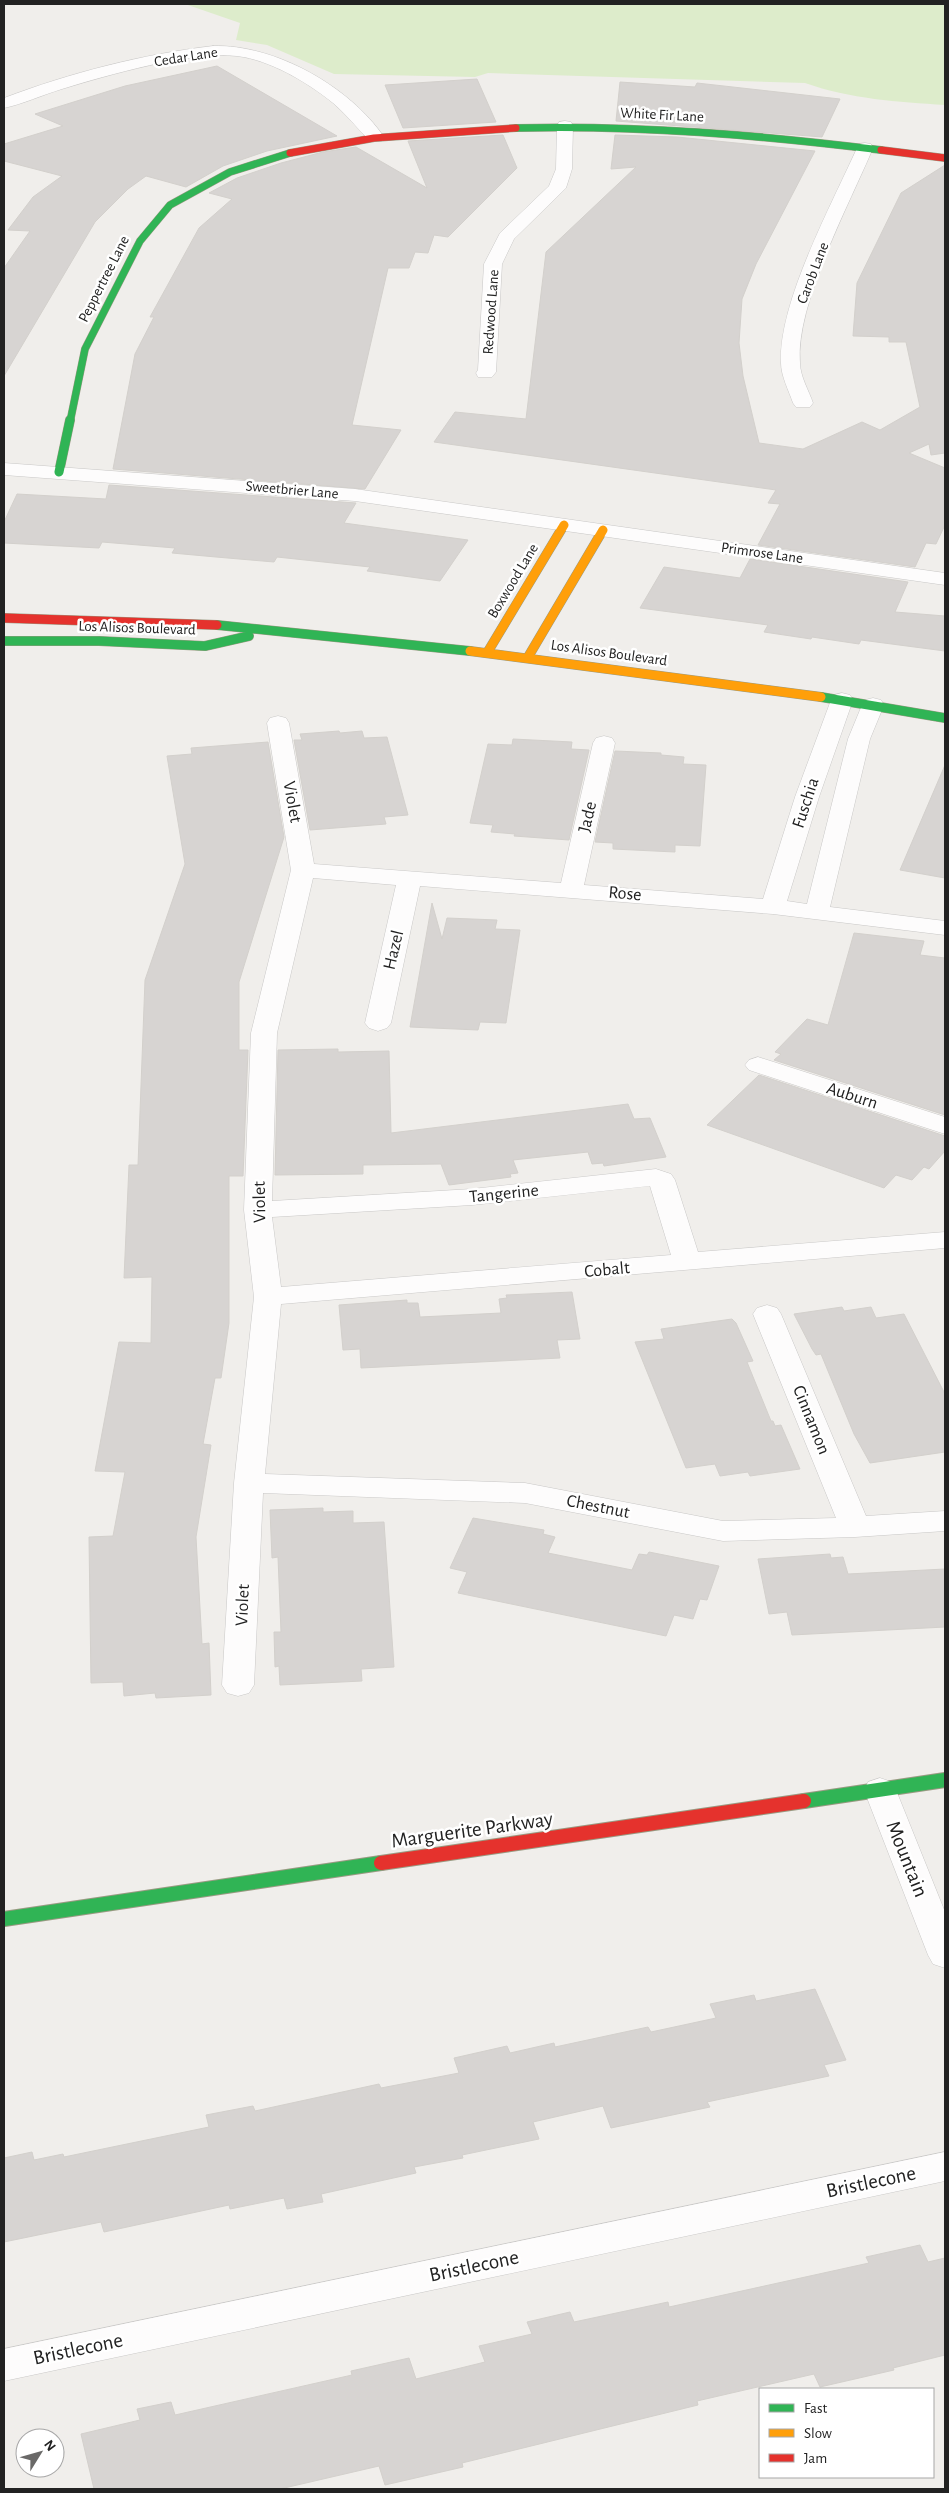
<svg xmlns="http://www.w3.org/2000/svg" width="949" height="2493" viewBox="0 0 949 2493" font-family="'Alegreya Sans',sans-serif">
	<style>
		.grass { fill: #ddeccb }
		.building { fill: #d7d4d2; stroke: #d3d0cc }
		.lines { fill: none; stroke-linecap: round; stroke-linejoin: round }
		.street-casing { stroke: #c9c8c7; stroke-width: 1 }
		.fast-far2-casing { stroke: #999a82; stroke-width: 8 }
		.fast-far1-casing { stroke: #999a82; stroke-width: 10 }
		.fast-casing { stroke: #999a82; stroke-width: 16 }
		.slow-casing { stroke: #999a82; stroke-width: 10 }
		.jam-far2-casing { stroke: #999a82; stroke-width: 8 }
		.jam-far1-casing { stroke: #999a82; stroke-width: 10 }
		.jam-casing { stroke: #999a82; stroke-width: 16 }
		.street { fill: #fdfcfc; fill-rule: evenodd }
		.fast-far2 { stroke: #30b455; stroke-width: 7 }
		.fast-far1 { stroke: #30b455; stroke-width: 9 }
		.fast { stroke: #30b455; stroke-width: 14 }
		.slow { stroke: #ff9f0a; stroke-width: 9 }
		.jam-far2 { stroke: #e5322d; stroke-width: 7 }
		.jam-far1 { stroke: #e5322d; stroke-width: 9 }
		.jam { stroke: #e5322d; stroke-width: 14 }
		.labels { text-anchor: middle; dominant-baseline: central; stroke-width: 5; stroke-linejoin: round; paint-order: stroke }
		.far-street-label { font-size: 15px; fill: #222; stroke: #fff }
		.street-label { font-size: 18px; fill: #222; stroke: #fff }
		.near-street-label { font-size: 21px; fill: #222; stroke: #fff }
	</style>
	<rect width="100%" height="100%" fill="#f0eeeb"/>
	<path class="grass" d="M 185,4 L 945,4 L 945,105 C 898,102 850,99 805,83 L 488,73 L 475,77 L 334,74 L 267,45 L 236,40 L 240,23 Z"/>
	<path class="building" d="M 217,66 L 337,136 L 267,151 L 223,166 L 186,187 L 146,176 L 128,189 L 95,222 L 4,376 L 4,268 L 30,231 L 8,230 L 33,197 L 62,176 L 4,161 L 4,144 L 63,126 L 35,114 L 125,86 Z
		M 477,79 L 496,122 L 403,128 L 385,85 Z
		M 620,82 L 695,87 L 697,83 L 840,99 L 822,137 L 616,121 Z
		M 503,135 L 517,168 L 448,237 L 434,235 L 428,253 L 415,252 L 409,268 L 388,268 L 352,425 L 401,430 L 365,489 L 113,469 L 135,354 L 154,317 L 150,317 L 199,228 L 232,199 L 209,193 L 237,178 L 281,163 L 323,152 L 356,147 L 427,188 L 408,141 Z
		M 615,135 L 677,137 L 815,151 L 756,264 L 742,299 L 739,343 L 743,376 L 759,443 L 803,449 L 862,422 L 880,430 L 920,407 L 906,342 L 889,342 L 889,337 L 853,336 L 857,283 L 901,193 L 945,165 L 945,453 L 931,455 L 929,444 L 909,453 L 945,468 L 945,525 L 936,544 L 926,543 L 915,567 L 758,545 L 780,504 L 768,503 L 776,490 L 434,442 L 455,412 L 526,419 L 546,252 L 636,167 L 611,169 Z
		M 109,485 L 356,503 L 344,523 L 468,540 L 440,581 L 367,571 L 370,567 L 277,557 L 274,562 L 216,557 L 172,553 L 175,548 L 102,542 L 99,548 L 4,543 L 4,522 L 17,494 L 106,499 Z
		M 750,559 L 908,582 L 895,612 L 945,616 L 945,651 L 861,640 L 859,644 L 812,637 L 811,639 L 764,632 L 768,625 L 640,608 L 664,567 L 740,578 Z
		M 339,731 L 340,733 L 362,731 L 364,738 L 387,737 L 408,815 L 384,817 L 386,824 L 310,830 L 294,740 L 302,740 L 300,734 Z
		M 513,739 L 572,742 L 571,749 L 589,750 L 569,840 L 514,836 L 515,834 L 491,832 L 493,825 L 470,823 L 488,744 L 512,745 Z
		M 268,742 L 284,837 L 239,982 L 239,1050 L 248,1050 L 243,1176 L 229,1176 L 229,1323 L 221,1378 L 215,1378 L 203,1444 L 211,1445 L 196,1537 L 202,1644 L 209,1643 L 211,1695 L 156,1698 L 155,1693 L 124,1696 L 123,1682 L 91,1683 L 89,1537 L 113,1536 L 125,1472 L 95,1471 L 119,1342 L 151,1343 L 152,1277 L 124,1278 L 129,1165 L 138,1165 L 145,980 L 185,864 L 167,756 L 192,754 L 191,748 Z
		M 615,751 L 661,753 L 661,755 L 684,757 L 683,764 L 706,765 L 700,846 L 675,845 L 675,852 L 613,849 L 613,843 L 595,842 Z
		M 945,765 L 945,878 L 900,870 Z
		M 432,903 L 442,939 L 447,918 L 497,920 L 495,929 L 520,930 L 506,1023 L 480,1022 L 478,1030 L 410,1027 Z
		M 854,933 L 924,941 L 920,955 L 945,958 L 945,1115 L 774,1060 L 781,1054 L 775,1052 L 807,1019 L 828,1025 Z
		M 338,1049 L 338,1052 L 389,1051 L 391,1133 L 628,1104 L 634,1119 L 650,1118 L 666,1157 L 604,1166 L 603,1163 L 592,1164 L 588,1152 L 513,1160 L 518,1173 L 510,1174 L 511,1177 L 449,1185 L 441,1164 L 363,1165 L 363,1174 L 275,1175 L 278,1050 Z
		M 759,1075 L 945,1136 L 945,1151 L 929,1169 L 924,1167 L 912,1180 L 896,1175 L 884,1188 L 707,1125 Z
		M 572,1292 L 580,1339 L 557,1340 L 560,1358 L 361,1368 L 360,1349 L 343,1350 L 339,1305 L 407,1300 L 407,1303 L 418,1303 L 420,1317 L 501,1313 L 499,1299 L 507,1298 L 506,1295 Z
		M 842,1307 L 844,1311 L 871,1307 L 876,1318 L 904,1314 L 945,1394 L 945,1452 L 870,1463 L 854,1434 L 821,1354 L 816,1355 L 812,1349 L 794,1314 Z
		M 732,1319 L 736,1323 L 753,1361 L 747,1362 L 771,1421 L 773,1421 L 775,1426 L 781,1425 L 800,1469 L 750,1476 L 748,1472 L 720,1476 L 715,1464 L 686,1468 L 635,1342 L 664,1339 L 661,1329 Z
		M 323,1508 L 323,1512 L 353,1511 L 353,1523 L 384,1522 L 394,1667 L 361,1669 L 362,1681 L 280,1685 L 279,1666 L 275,1667 L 274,1632 L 281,1632 L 278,1557 L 272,1558 L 270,1510 Z
		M 473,1518 L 544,1530 L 543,1534 L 555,1537 L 548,1553 L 632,1570 L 639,1554 L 647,1555 L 649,1552 L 719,1566 L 707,1600 L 700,1599 L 693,1619 L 674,1615 L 666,1636 L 458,1593 L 467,1572 L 450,1568 Z
		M 830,1554 L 831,1558 L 843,1557 L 848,1574 L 945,1569 L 945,1627 L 792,1635 L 787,1612 L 769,1614 L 758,1559 Z
		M 815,1989 L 846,2060 L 824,2065 L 829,2076 L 707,2102 L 710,2107 L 611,2128 L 603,2106 L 533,2122 L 539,2139 L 462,2155 L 463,2158 L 414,2167 L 416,2173 L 321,2194 L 323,2202 L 287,2209 L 284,2198 L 230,2209 L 229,2205 L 104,2232 L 101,2222 L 4,2242 L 4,2158 L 32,2152 L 34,2160 L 63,2154 L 64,2157 L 209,2127 L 206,2115 L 253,2106 L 255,2111 L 379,2084 L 381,2088 L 459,2073 L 454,2058 L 507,2046 L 510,2053 L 554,2043 L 555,2047 L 648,2027 L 651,2032 L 716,2018 L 710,2004 L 754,1995 L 756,2001 Z
		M 920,2245 L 928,2262 L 945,2258 L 945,2355 L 893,2368 L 894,2370 L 820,2387 L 814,2374 L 697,2401 L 698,2405 L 462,2463 L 463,2467 L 385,2485 L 379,2466 L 280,2489 L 94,2489 L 81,2434 L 140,2420 L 137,2409 L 171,2402 L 175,2415 L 352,2375 L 351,2371 L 409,2358 L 416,2379 L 485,2362 L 479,2346 L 532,2334 L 527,2322 L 570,2312 L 574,2322 L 668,2302 L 669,2307 L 869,2263 L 866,2257 Z"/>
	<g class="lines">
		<g class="street-casing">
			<path id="street" d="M 213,46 C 275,44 350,87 384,137 L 382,141 L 370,141 C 357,128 346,114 333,103 C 307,82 270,60 237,56 C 191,51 108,75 62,89 C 42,95 23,104 4,108 L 4,98 C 70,73 143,54 213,46 Z
				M 565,121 L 571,122 L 573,126 L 572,169 L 566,188 L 514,239 L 502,264 L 496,372 L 492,377 L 478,377 L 476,373 L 478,370 L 484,264 L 500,233 L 549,186 L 556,169 L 557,126 L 559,122 Z
				M 865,143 L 871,144 L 873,148 C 850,203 795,305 800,363 C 800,376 809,391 813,403 L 810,407 L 796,407 L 793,403 C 789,391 781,376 781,363 C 778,303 832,204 857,148 L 859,144 Z
				M 4,463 L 355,489 L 945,573 L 945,585 L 355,501 L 4,475 Z
				M 842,693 L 850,695 L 853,700 L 819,797 L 787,901 L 807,904 L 848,739 L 862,705 L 865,700 L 873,698 L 881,700 L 884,705 L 870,739 L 830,907 L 945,921 L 945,935 L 773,914 L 420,886 L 391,1023 L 387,1028 L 378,1031 L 369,1028 L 365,1023 L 396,885 L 313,878 L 277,1033 L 272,1201 L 472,1189 L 656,1169 L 671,1174 L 675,1180 L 698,1252 L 945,1232 L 945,1248 L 281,1304 L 265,1474 L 525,1483 L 723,1521 L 836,1518 L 753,1314 L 757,1308 L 767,1305 L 777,1308 L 781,1314 L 866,1516 L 945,1511 L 945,1531 L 855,1537 L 723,1541 L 525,1503 L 263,1493 L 254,1685 L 249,1693 L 238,1696 L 227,1693 L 222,1685 L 234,1483 L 254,1297 L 244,1210 L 251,1033 L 291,870 L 267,723 L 270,718 L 278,716 L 286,718 L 289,723 L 314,864 L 561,883 L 593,743 L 596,738 L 604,736 L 612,738 L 615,743 L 584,885 L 763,899 L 795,797 L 831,700 L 834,695 ZM 650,1186 L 671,1255 L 281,1287 L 272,1217 L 472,1205 Z
				M 758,1057 L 945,1117 L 945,1134 L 749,1070 L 745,1065 L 749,1060 Z
				M 880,1778 L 892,1782 L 896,1790 L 945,1912 L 945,1968 L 933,1964 L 928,1955 L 864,1790 L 868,1782 Z
				M 945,2152 L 945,2181 L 4,2381 L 4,2349 Z"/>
		</g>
		<g class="fast-far2-casing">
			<path id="fast-far2" d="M 516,128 C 639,125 759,135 881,150
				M 70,422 L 85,349 L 140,241 L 170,205 L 230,172 L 290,153"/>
		</g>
		<g class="fast-far1-casing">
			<path id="fast-far1" d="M 59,472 L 70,420
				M 217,625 L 470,651
				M 4,641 L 99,641 L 205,646 L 249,636
				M 821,697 L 945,718"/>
		</g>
		<g class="fast-casing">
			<path id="fast" d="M 804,1801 L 945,1780
				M 4,1919 L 381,1863"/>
		</g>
		<g class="slow-casing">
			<path id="slow" d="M 470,651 L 821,697
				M 487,653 L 564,525
				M 528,657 L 603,530"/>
		</g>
		<g class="jam-far2-casing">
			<path id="jam-far2" d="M 881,150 L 945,158
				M 290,153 L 374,138 L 516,128"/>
		</g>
		<g class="jam-far1-casing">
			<path id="jam-far1" d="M 4,618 L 217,625"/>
		</g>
		<g class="jam-casing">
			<path id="jam" d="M 381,1863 L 804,1801"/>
		</g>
		<use href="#street" class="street"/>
		<use href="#fast-far2" class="fast-far2"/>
		<use href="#fast-far1" class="fast-far1"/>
		<use href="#fast" class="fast"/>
		<use href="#slow" class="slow"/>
		<use href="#jam-far2" class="jam-far2"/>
		<use href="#jam-far1" class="jam-far1"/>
		<use href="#jam" class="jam"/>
	</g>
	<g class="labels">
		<g class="far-street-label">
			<text transform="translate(186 57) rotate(-9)">Cedar Lane</text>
			<text transform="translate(662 115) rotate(3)">White Fir Lane</text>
			<text transform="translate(813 273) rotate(-69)">Carob Lane</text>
			<text transform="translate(104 279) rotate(-63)">Peppertree Lane</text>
			<text transform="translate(491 312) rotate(-86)">Redwood Lane</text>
			<text transform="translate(292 490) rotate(5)">Sweetbrier Lane</text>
			<text transform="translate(762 553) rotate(8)">Primrose Lane</text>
			<text transform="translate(513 581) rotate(-59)">Boxwood Lane</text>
			<text transform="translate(137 628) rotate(2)">Los Alisos Boulevard</text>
			<text transform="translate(609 653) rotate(8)">Los Alisos Boulevard</text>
		</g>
		<g class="street-label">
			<text transform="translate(292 802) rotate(80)">Violet</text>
			<text transform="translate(806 803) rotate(-72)">Fuschia</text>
			<text transform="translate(588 817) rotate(-77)">Jade</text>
			<text transform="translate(625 894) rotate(5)">Rose</text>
			<text transform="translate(394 950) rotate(-77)">Hazel</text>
			<text transform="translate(852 1096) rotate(18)">Auburn</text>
			<text transform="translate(504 1194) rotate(-6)">Tangerine</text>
			<text transform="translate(260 1202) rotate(-91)">Violet</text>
			<text transform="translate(607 1270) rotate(-5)">Cobalt</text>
			<text transform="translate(811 1420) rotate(68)">Cinnamon</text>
			<text transform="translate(598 1507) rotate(11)">Chestnut</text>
			<text transform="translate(243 1605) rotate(-87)">Violet</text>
		</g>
		<g class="near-street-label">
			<text transform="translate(472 1830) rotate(-8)">Marguerite Parkway</text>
			<text transform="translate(907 1859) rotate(68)">Mountain</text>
			<text transform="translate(871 2182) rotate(-12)">Bristlecone</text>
			<text transform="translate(474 2266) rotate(-12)">Bristlecone</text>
			<text transform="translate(78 2349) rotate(-12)">Bristlecone</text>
		</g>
	</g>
	<rect width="949" height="2493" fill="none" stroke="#222222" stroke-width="10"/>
	<rect x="759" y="2388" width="175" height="90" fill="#ffffff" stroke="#a7a7a7"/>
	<rect x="769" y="2404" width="25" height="8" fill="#30b455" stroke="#a7a7a7"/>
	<text x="804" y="2413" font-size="15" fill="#222222">Fast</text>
	<rect x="769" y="2429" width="25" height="8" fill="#ff9f0a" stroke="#a7a7a7"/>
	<text x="804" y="2438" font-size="15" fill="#222222">Slow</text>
	<rect x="769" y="2454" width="25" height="8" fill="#e5322d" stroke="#a7a7a7"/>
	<text x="804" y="2463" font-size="15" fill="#222222">Jam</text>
	<g transform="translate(40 2453) rotate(53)"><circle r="24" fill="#ffffff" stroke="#a7a7a7"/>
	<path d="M0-4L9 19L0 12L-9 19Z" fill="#6a6968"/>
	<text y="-8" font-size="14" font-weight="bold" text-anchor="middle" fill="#222222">N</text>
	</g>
</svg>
